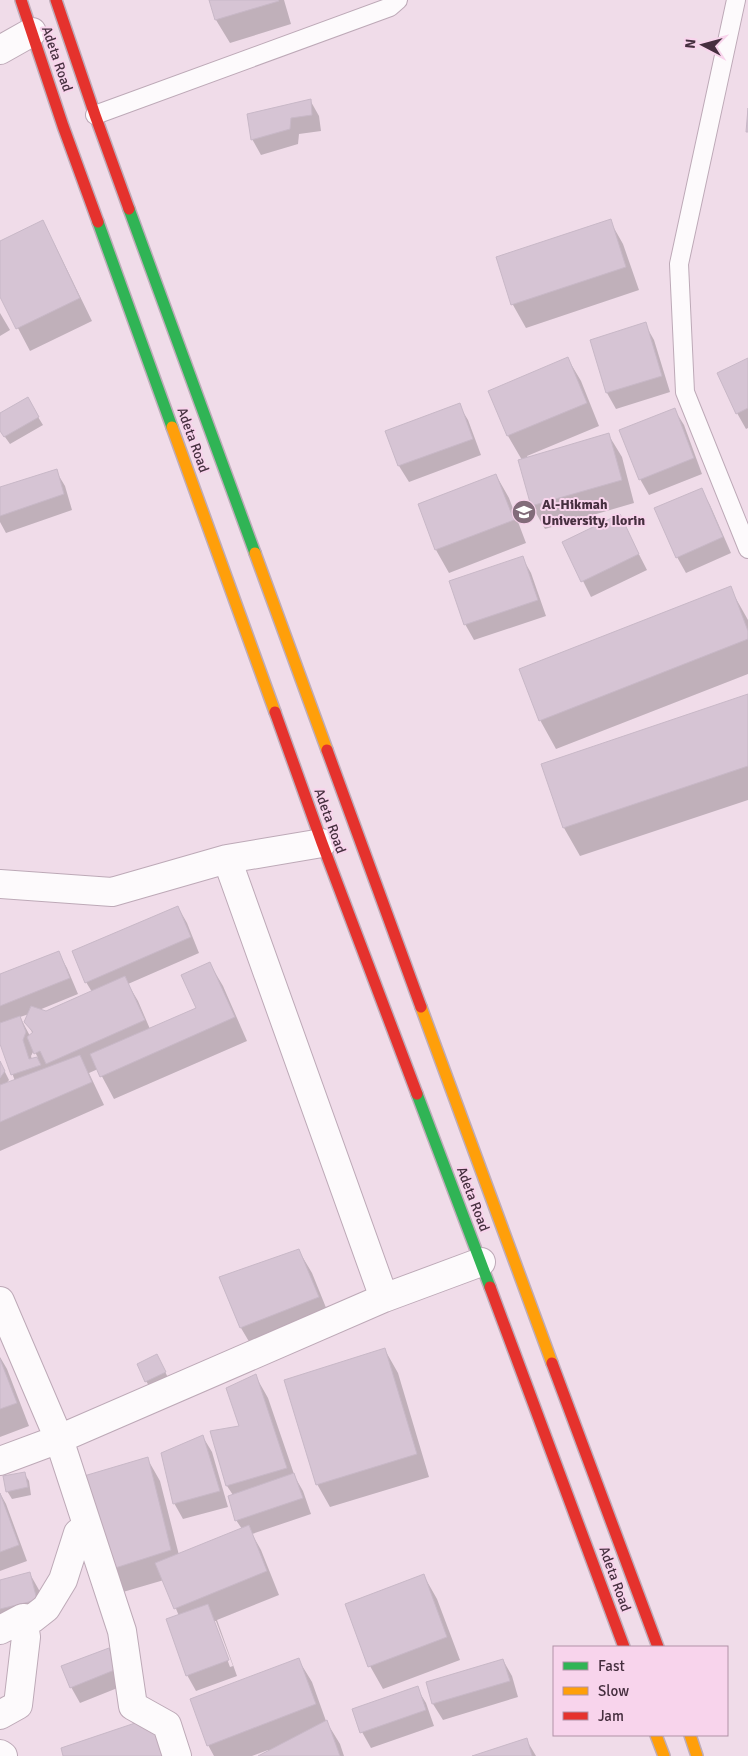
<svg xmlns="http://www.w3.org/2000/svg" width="748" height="1756" viewBox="0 0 748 1756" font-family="Signika,sans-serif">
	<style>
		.shadow { fill: #0003; fill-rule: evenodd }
		.building { fill: #d6c4d4; stroke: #c8b8c7 }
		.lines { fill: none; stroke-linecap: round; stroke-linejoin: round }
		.lane-casing { stroke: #bda9b7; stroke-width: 20 }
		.street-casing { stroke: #bda9b7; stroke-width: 30 }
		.fast-casing { stroke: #beacb9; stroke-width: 14 }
		.slow-casing { stroke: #beacb9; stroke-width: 14 }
		.jam-casing { stroke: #beacb9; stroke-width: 14 }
		.lane { stroke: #fdfafc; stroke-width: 18 }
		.street { stroke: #fdfafc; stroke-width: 28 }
		.fast { stroke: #30b455; stroke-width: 11 }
		.slow { stroke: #ff9f0a; stroke-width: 11 }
		.jam { stroke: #e5322d; stroke-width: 11 }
		.labels { text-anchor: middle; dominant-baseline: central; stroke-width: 4; stroke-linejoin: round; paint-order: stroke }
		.street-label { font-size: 14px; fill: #462f3f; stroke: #f8d4ec }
		.poi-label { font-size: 14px; font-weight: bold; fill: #462f3f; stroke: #f8d4ec; text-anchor: start }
	</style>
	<rect width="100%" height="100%" fill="#f0dce9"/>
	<path class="shadow" d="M 210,0 L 284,0 L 291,24 L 230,43 L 216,20 Z
		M 310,100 L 319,116 L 321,131 L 299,134 L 298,144 L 261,155 L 252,139 Z
		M 610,221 L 623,244 L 639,290 L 526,328 L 513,305 L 497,258 Z
		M 42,222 L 55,245 L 92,321 L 30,351 L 0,294 L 0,242 Z
		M 0,313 L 10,330 L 0,336 Z
		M 645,324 L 654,340 L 670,392 L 616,409 L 607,393 L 591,341 Z
		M 568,359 L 581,381 L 599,426 L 527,456 L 528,458 L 608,434 L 622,457 L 634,503 L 545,529 L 532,506 L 519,461 L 522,460 L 508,436 L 490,392 Z
		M 748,360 L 748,428 L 746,429 L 737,413 Z
		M 27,399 L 43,425 L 10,444 L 0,430 L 0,414 Z
		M 459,405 L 468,420 L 481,455 L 409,482 L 399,466 L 387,432 Z
		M 674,409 L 684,425 L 702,474 L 649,495 L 640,479 Z
		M 56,471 L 65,486 L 72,510 L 6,533 L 0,522 L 0,488 Z
		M 496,475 L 509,498 L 526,543 L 449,573 L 436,550 L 419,504 Z
		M 701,489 L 710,505 L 731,553 L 686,573 L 677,557 Z
		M 619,515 L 647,570 L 591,597 L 564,543 Z
		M 522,557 L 531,573 L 546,616 L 474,640 L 465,624 Z
		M 730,588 L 748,620 L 748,674 L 556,749 L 540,720 Z
		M 748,696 L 748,800 L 580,856 L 564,828 Z
		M 178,907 L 187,923 L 199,953 L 128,984 L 138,1001 L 150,1029 L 197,1008 L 210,964 L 223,986 L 247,1041 L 114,1099 L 98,1069 L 89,1073 L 104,1105 L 0,1151 L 0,1062 L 9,1080 L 6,1084 L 15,1081 L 0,1040 L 0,975 L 58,952 L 67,968 L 78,994 L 39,1010 L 46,1013 L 92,992 L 86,982 ZM 29,1014 L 26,1022 L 33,1034 L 30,1036 L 20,1017 ZM 34,1050 L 38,1058 L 32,1060 L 31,1056 Z
		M 299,1251 L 312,1273 L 331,1320 L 254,1350 L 241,1328 Z
		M 385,1350 L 398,1373 L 429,1477 L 330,1507 L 317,1484 Z
		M 0,1357 L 7,1369 L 29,1426 L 0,1437 Z
		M 161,1363 L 169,1380 L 151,1389 L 146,1381 Z
		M 255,1375 L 268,1398 L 295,1477 L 303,1491 L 311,1514 L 252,1534 L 261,1550 L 279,1595 L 217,1620 L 237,1676 L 196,1691 L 187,1675 L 179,1616 L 164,1580 L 123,1592 L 110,1570 L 147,1458 L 160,1481 L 179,1555 L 242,1529 L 236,1520 L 233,1495 L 227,1486 L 240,1427 ZM 213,1621 L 216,1621 L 233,1666 L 230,1667 Z
		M 203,1437 L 212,1452 L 228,1507 L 183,1519 L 174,1503 Z
		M 24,1473 L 29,1481 L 31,1495 L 12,1499 L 7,1491 Z
		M 0,1493 L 6,1504 L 27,1561 L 0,1571 Z
		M 30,1574 L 39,1590 L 45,1616 L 0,1627 L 0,1581 Z
		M 424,1576 L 437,1599 L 460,1660 L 383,1689 L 370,1666 Z
		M 108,1649 L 118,1665 L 125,1685 L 80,1703 L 71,1687 Z
		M 298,1659 L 312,1682 L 326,1721 L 340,1744 L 344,1756 L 260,1756 L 269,1752 L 268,1750 L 252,1756 L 214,1756 L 208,1745 Z
		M 503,1660 L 512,1676 L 518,1697 L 443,1720 L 433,1704 L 428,1683 Z
		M 417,1688 L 426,1703 L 434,1726 L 371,1748 L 362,1732 Z
		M 526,1739 L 536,1756 L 476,1756 Z"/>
	<path class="building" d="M 209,0 L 278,0 L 279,1 L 215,20 Z
		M 311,99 L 312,115 L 291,118 L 290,129 L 251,140 L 247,114 Z
		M 748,108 L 748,132 L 746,132 Z
		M 611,219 L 626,267 L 511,305 L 496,257 Z
		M 43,220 L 80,298 L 16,329 L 0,297 L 0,241 Z
		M 646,322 L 662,376 L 606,393 L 590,340 Z
		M 568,357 L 587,403 L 507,436 L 488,391 Z
		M 748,358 L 748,408 L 736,414 L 717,373 Z
		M 28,397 L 39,417 L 4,437 L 0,431 L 0,413 Z
		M 460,403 L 473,439 L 398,466 L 385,431 Z
		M 675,408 L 694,458 L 639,480 L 619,430 Z
		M 609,433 L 622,480 L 531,506 L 518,460 Z
		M 57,469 L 64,494 L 0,516 L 0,487 Z
		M 496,474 L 514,520 L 435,550 L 418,504 Z
		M 702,488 L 723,537 L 676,558 L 654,508 Z
		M 620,514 L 639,554 L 581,582 L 562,542 Z
		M 523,556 L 538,600 L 464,625 L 449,581 Z
		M 731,586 L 748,631 L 748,639 L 539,721 L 519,669 Z
		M 748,694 L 748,766 L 563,828 L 541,764 Z
		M 178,906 L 191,937 L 85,983 L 72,951 Z
		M 59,951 L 70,978 L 0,1006 L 0,974 Z
		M 210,962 L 235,1017 L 100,1077 L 90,1054 L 196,1008 L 181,975 Z
		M 125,976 L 145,1020 L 46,1064 L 40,1051 L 34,1054 L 27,1037 L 33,1032 L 24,1022 L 31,1006 L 46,1011 Z
		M 20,1016 L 26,1032 L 23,1040 L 29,1059 L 37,1057 L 41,1065 L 11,1075 L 0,1044 L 0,1023 Z
		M 80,1055 L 92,1082 L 0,1122 L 0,1085 Z
		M 0,1061 L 5,1071 L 0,1078 Z
		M 299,1249 L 319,1297 L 240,1328 L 219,1277 Z
		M 385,1348 L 417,1454 L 316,1485 L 284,1380 Z
		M 157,1354 L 166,1372 L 145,1382 L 137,1364 Z
		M 0,1359 L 17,1403 L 0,1409 Z
		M 256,1374 L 287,1468 L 226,1486 L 210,1431 L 239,1426 L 226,1388 Z
		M 203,1435 L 220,1491 L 173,1504 L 161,1453 Z
		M 148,1457 L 171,1550 L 109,1570 L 84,1476 Z
		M 25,1472 L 28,1487 L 6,1492 L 3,1476 Z
		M 294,1473 L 303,1498 L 235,1521 L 228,1496 Z
		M 0,1493 L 19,1545 L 0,1552 Z
		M 249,1525 L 267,1571 L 174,1609 L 155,1563 Z
		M 30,1572 L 37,1600 L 0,1609 L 0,1580 Z
		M 424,1574 L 447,1637 L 368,1667 L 345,1604 Z
		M 208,1604 L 229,1660 L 186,1676 L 166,1619 Z
		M 109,1648 L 117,1669 L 70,1688 L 61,1666 Z
		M 299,1658 L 316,1704 L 207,1746 L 190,1699 Z
		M 503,1659 L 510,1681 L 432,1704 L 426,1682 Z
		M 418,1686 L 426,1710 L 360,1733 L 352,1709 Z
		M 150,1718 L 163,1756 L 63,1756 L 61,1748 Z
		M 327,1720 L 340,1756 L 258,1756 Z
		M 527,1738 L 532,1756 L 472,1756 Z"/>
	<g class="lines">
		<g class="lane-casing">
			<path id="lane" d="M 736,0 L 679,264 L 685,392 L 748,549
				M 95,115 L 390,7 L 398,0"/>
		</g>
		<g class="street-casing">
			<path id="street" d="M 0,50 L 32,32
				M 227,859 L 384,1298
				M 0,884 L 112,892 L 227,859 L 322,843
				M 0,1301 L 59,1439 L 122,1631 L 133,1706 L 167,1725 L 177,1756
				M 0,1461 L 59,1439 L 384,1298 L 481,1262
				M 0,1630 L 23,1618 L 32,1619 L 46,1608 L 63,1580 L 78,1533 L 87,1526
				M 0,1715 L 18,1705 L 26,1637 L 23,1618
				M 0,1754 L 3,1756"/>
		</g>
		<g class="fast-casing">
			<path id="fast" d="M 129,209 L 255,553
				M 98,222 L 172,427
				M 417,1094 L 490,1287"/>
		</g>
		<g class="slow-casing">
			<path id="slow" d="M 172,427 L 275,712
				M 255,553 L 327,750
				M 421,1007 L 552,1363
				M 656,1735 L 664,1756
				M 690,1735 L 697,1756"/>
		</g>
		<g class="jam-casing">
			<path id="jam" d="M 21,0 L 63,126 L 98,222
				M 56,0 L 95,115 L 129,209
				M 275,712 L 322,843 L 417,1094
				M 327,750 L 421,1007
				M 490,1287 L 624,1647
				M 552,1363 L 658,1647"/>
		</g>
		<use href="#lane" class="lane"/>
		<use href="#street" class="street"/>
		<use href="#fast" class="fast"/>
		<use href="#slow" class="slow"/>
		<use href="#jam" class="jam"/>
	</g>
	<defs>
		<g id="university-disc" transform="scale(1.25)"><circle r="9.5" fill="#826c7a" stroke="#f8d4ec"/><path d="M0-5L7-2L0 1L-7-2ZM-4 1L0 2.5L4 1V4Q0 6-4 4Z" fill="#fff"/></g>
	</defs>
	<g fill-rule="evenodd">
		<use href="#university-disc" x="524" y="512"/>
	</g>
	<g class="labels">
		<g class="street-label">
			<text transform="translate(57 59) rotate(71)">Adeta Road</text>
			<text transform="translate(193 440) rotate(70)">Adeta Road</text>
			<text transform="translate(330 821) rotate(70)">Adeta Road</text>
			<text transform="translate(473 1199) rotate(69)">Adeta Road</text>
			<text transform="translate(615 1579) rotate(70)">Adeta Road</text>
		</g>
		<g class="poi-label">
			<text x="542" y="504">Al-Hikmah<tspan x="542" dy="16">University, Ilorin</tspan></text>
		</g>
	</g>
	<rect x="553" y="1646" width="175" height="90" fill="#f8d4ec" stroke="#b192a7"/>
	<rect x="563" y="1662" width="25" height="8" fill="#30b455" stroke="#b192a7"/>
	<text x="598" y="1671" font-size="15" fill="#462f3f">Fast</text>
	<rect x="563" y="1687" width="25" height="8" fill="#ff9f0a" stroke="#b192a7"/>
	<text x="598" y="1696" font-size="15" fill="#462f3f">Slow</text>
	<rect x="563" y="1712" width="25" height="8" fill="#e5322d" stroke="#b192a7"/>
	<text x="598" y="1721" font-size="15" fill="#462f3f">Jam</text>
	<g transform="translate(703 45) rotate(276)" stroke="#f8d4ec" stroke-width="4" paint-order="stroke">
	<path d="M0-4L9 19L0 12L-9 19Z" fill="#462f3f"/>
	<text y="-8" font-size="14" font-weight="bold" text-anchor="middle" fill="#462f3f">N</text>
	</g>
</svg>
